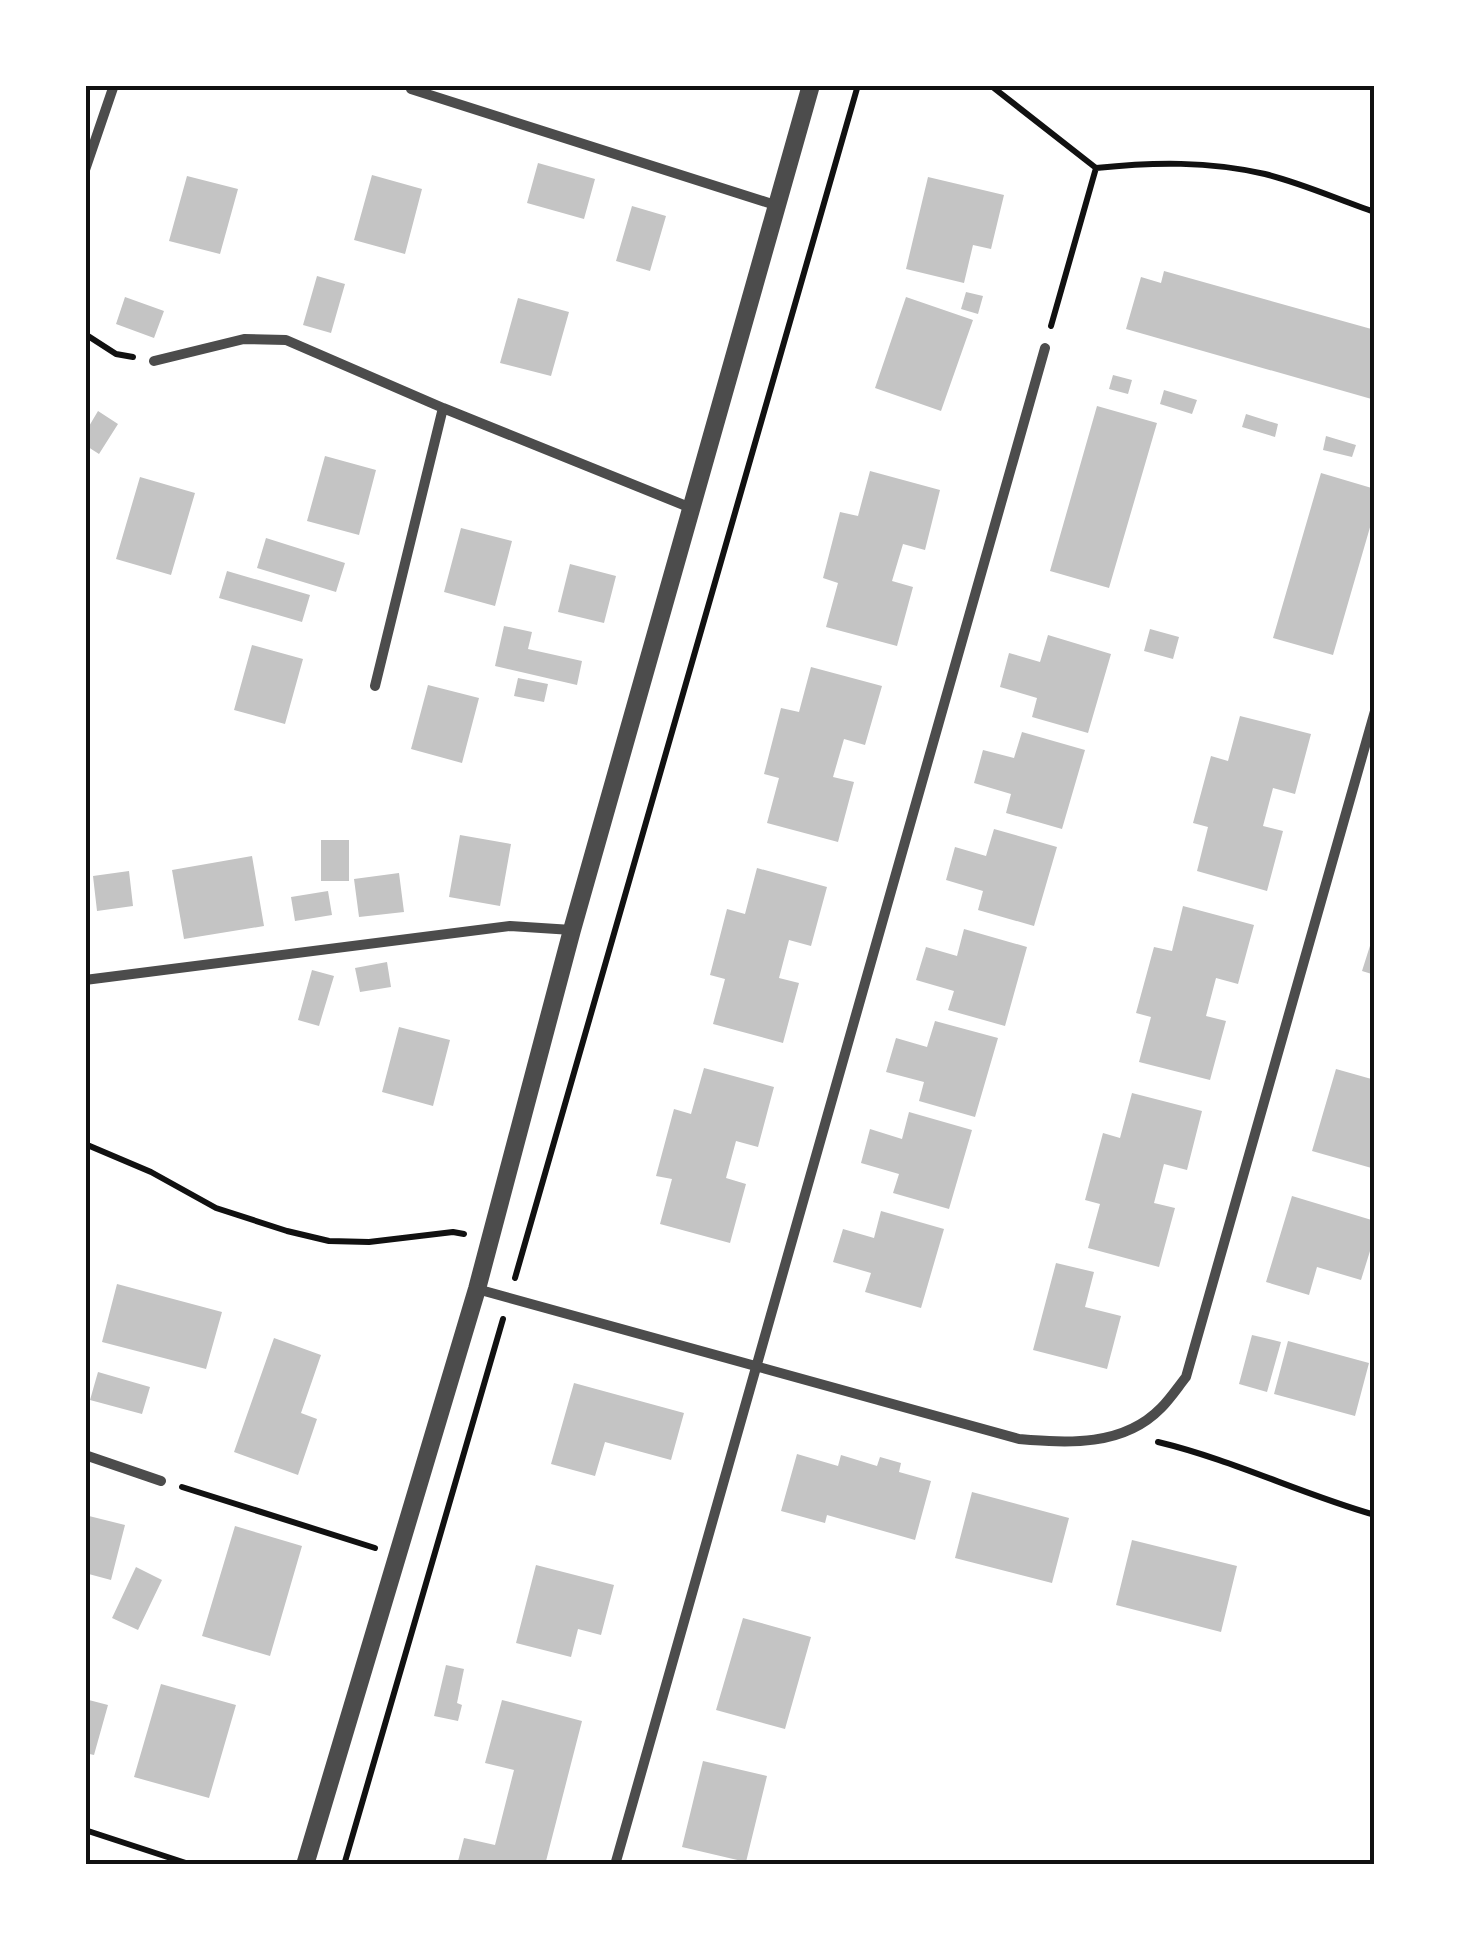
<svg xmlns="http://www.w3.org/2000/svg" width="1460" height="1950" viewBox="0 0 1460 1950" font-family="Jost,sans-serif">
	<style>
		.building { fill: #c4c4c4 }
		.lines { fill: none; stroke-linecap: round; stroke-linejoin: round }
		.path { stroke: #111; stroke-width: 6 }
		.minor { stroke: #4c4c4c; stroke-width: 10 }
		.tertiary { stroke: #4c4c4c; stroke-width: 18 }
		.neatline { fill: none; stroke: #111; stroke-width: 4 }
	</style>
	<rect width="100%" height="100%" fill="#fff"/>
	<path class="building" d="M 538,163 L 595,179 L 584,219 L 527,203 Z
		M 372,175 L 422,189 L 405,254 L 354,240 Z
		M 187,176 L 238,189 L 220,254 L 169,241 Z
		M 928,177 L 1004,195 L 991,249 L 973,245 L 964,283 L 906,269 Z
		M 632,206 L 666,216 L 650,271 L 616,261 Z
		M 1164,271 L 1375,330 L 1375,400 L 1126,329 L 1141,277 L 1161,283 Z
		M 317,276 L 345,284 L 331,333 L 303,325 Z
		M 966,292 L 983,296 L 978,314 L 961,309 Z
		M 125,297 L 164,311 L 154,338 L 116,324 Z
		M 906,297 L 973,320 L 941,411 L 875,388 Z
		M 518,298 L 569,312 L 551,376 L 500,363 Z
		M 1113,375 L 1132,380 L 1128,394 L 1109,389 Z
		M 1164,390 L 1197,400 L 1192,414 L 1160,404 Z
		M 1097,406 L 1157,423 L 1109,588 L 1050,571 Z
		M 98,411 L 118,424 L 99,454 L 85,445 L 85,433 Z
		M 1246,414 L 1278,424 L 1275,437 L 1242,427 Z
		M 1326,436 L 1356,445 L 1352,457 L 1323,450 Z
		M 325,456 L 376,470 L 359,535 L 307,521 Z
		M 870,471 L 940,490 L 925,550 L 903,544 L 892,581 L 913,587 L 897,646 L 826,627 L 838,583 L 823,578 L 840,512 L 858,516 Z
		M 1321,473 L 1375,489 L 1375,510 L 1333,655 L 1273,638 Z
		M 140,477 L 195,493 L 171,575 L 116,559 Z
		M 461,528 L 512,541 L 495,606 L 444,592 Z
		M 266,538 L 345,563 L 336,592 L 257,568 Z
		M 570,564 L 616,576 L 604,623 L 558,612 Z
		M 227,571 L 310,595 L 302,622 L 219,598 Z
		M 504,626 L 532,632 L 528,649 L 582,661 L 577,685 L 495,666 Z
		M 1150,629 L 1179,637 L 1173,659 L 1144,651 Z
		M 1048,635 L 1111,654 L 1088,733 L 1032,717 L 1037,698 L 1000,687 L 1009,653 L 1040,662 Z
		M 252,645 L 303,659 L 285,724 L 234,710 Z
		M 811,667 L 882,686 L 865,745 L 844,739 L 833,777 L 854,782 L 838,842 L 767,823 L 779,778 L 764,774 L 781,708 L 799,712 Z
		M 518,678 L 548,684 L 544,702 L 514,696 Z
		M 428,685 L 479,698 L 462,763 L 411,749 Z
		M 1240,716 L 1311,734 L 1295,794 L 1273,788 L 1263,826 L 1283,831 L 1267,891 L 1197,871 L 1208,827 L 1193,823 L 1211,756 L 1228,761 Z
		M 1022,732 L 1085,750 L 1062,829 L 1006,813 L 1011,794 L 974,783 L 983,750 L 1014,758 Z
		M 994,829 L 1057,847 L 1034,926 L 978,910 L 983,891 L 946,880 L 955,847 L 986,856 Z
		M 460,835 L 511,844 L 500,906 L 449,897 Z
		M 321,840 L 349,840 L 349,881 L 321,881 Z
		M 252,856 L 264,926 L 184,939 L 172,870 Z
		M 757,868 L 827,887 L 811,946 L 789,940 L 779,978 L 799,983 L 783,1043 L 713,1024 L 725,979 L 710,975 L 727,909 L 745,914 Z
		M 129,871 L 133,906 L 97,911 L 93,876 Z
		M 399,873 L 404,912 L 359,917 L 354,879 Z
		M 328,891 L 332,915 L 295,921 L 291,897 Z
		M 1183,906 L 1254,925 L 1238,984 L 1216,978 L 1206,1016 L 1226,1021 L 1210,1080 L 1139,1062 L 1151,1017 L 1136,1013 L 1154,947 L 1172,951 Z
		M 964,929 L 1027,947 L 1005,1026 L 948,1010 L 954,991 L 916,980 L 926,947 L 957,956 Z
		M 1375,930 L 1375,975 L 1362,971 Z
		M 387,962 L 391,987 L 360,992 L 355,968 Z
		M 312,970 L 334,976 L 319,1026 L 298,1020 Z
		M 935,1021 L 998,1038 L 975,1117 L 919,1101 L 924,1082 L 886,1072 L 896,1038 L 927,1047 Z
		M 399,1027 L 450,1040 L 433,1106 L 382,1092 Z
		M 704,1068 L 774,1087 L 758,1147 L 736,1141 L 726,1178 L 746,1184 L 730,1243 L 660,1224 L 672,1179 L 656,1176 L 674,1109 L 691,1114 Z
		M 1336,1069 L 1375,1080 L 1375,1169 L 1312,1151 Z
		M 1132,1093 L 1202,1111 L 1187,1170 L 1164,1164 L 1154,1203 L 1175,1208 L 1159,1267 L 1088,1248 L 1100,1204 L 1085,1200 L 1103,1133 L 1120,1138 Z
		M 909,1112 L 972,1130 L 949,1209 L 893,1193 L 899,1174 L 861,1163 L 870,1129 L 902,1139 Z
		M 1292,1196 L 1375,1221 L 1375,1235 L 1361,1280 L 1317,1267 L 1309,1295 L 1266,1282 Z
		M 881,1211 L 944,1229 L 921,1308 L 865,1292 L 871,1273 L 833,1262 L 843,1229 L 874,1238 Z
		M 1056,1263 L 1094,1272 L 1085,1307 L 1121,1316 L 1107,1369 L 1033,1350 Z
		M 117,1284 L 222,1312 L 206,1369 L 102,1342 Z
		M 1252,1335 L 1281,1342 L 1267,1392 L 1239,1384 Z
		M 274,1338 L 321,1355 L 301,1413 L 317,1419 L 298,1475 L 234,1452 Z
		M 1288,1341 L 1369,1363 L 1355,1416 L 1274,1394 Z
		M 98,1372 L 150,1387 L 142,1414 L 90,1400 Z
		M 574,1383 L 684,1413 L 671,1460 L 605,1442 L 595,1476 L 551,1464 Z
		M 797,1454 L 838,1466 L 841,1455 L 877,1466 L 880,1457 L 901,1463 L 899,1472 L 931,1481 L 915,1540 L 827,1515 L 825,1523 L 781,1511 Z
		M 972,1492 L 1069,1518 L 1052,1583 L 955,1558 Z
		M 85,1515 L 125,1525 L 111,1580 L 85,1573 Z
		M 235,1526 L 302,1546 L 270,1656 L 202,1636 Z
		M 1132,1540 L 1237,1566 L 1221,1632 L 1116,1605 Z
		M 536,1565 L 614,1585 L 601,1635 L 578,1629 L 571,1657 L 516,1643 Z
		M 136,1567 L 162,1580 L 138,1630 L 112,1618 Z
		M 743,1618 L 811,1637 L 785,1729 L 716,1710 Z
		M 446,1665 L 464,1669 L 457,1703 L 462,1705 L 458,1721 L 434,1716 Z
		M 161,1684 L 236,1705 L 209,1798 L 134,1777 Z
		M 85,1699 L 108,1705 L 94,1755 L 85,1753 Z
		M 502,1700 L 582,1721 L 545,1865 L 457,1865 L 464,1838 L 495,1845 L 514,1770 L 485,1763 Z
		M 703,1761 L 767,1776 L 746,1862 L 682,1847 Z"/>
	<g class="lines">
		<path class="path" d="M 990,85 L 1096,168 L 1051,326
			M 1096,168 C 1154,162 1208,161 1265,174 C 1302,183 1339,200 1375,212
			M 85,334 L 116,354 L 133,357
			M 85,1144 L 151,1172 L 216,1208 L 287,1231 L 329,1241 L 369,1242 L 453,1232 L 464,1234
			M 515,1278 L 858,85
			M 1158,1442 C 1233,1460 1301,1494 1375,1515
			M 182,1487 L 375,1548
			M 85,1830 L 192,1865
			M 344,1865 L 503,1319"/>
		<path class="minor" d="M 411,89 L 775,205
			M 85,170 L 114,85
			M 154,361 L 244,339 L 286,340 L 443,408 L 691,508
			M 375,686 L 443,408
			M 85,980 L 510,926 L 572,930
			M 477,1289 L 1019,1439 C 1068,1443 1123,1447 1161,1408 C 1170,1399 1178,1387 1186,1377 L 1375,711
			M 85,1455 L 161,1481
			M 615,1865 L 1045,348"/>
		<path class="tertiary" d="M 305,1865 L 477,1289 L 572,930 L 811,85"/>
	</g>
	<rect width="1460" height="1950" fill="none" stroke="#ffffff" stroke-width="175"/>
	<rect x="88" y="88" width="1284" height="1774" class="neatline"/>
</svg>
